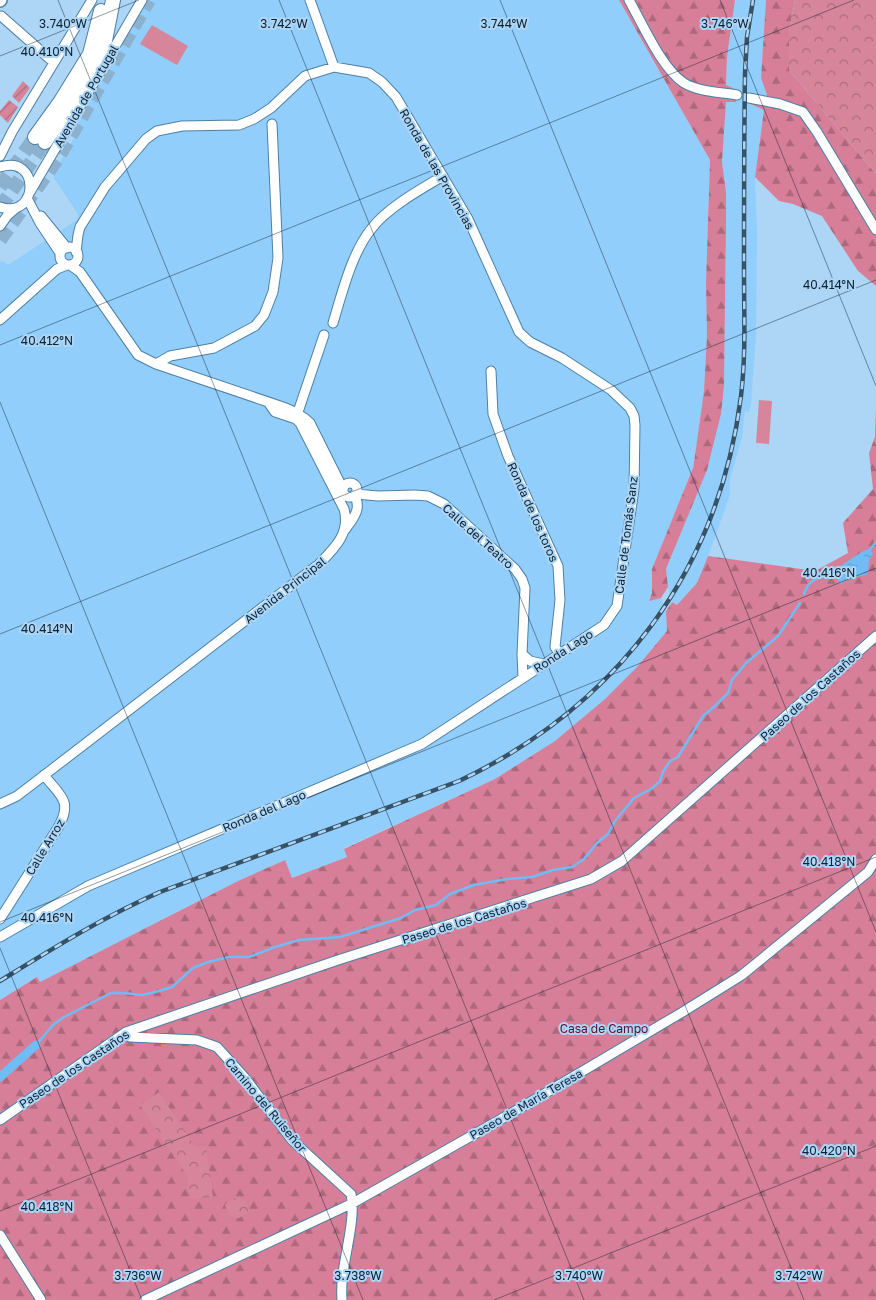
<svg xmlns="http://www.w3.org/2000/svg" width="876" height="1300" viewBox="0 0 876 1300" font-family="'Golos Text',sans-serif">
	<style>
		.built { fill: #92cefb }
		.grass { fill: #d6859b }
		.forest { fill: url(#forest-firs) }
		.park { fill: url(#park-crowns) }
		.garden { fill: url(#garden-furrows) }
		.water { fill: url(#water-ripples) }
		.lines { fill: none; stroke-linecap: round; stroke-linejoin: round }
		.stream { stroke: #70bcf5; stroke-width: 2.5 }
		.canal { stroke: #70bcf5; stroke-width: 9 }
		.highway-tunnel { stroke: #8cb1cf; stroke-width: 14; stroke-dasharray: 14 7; stroke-linecap: butt }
		.minor-casing { stroke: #4d80a5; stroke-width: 11 }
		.major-casing { stroke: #4d80a5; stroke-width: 14 }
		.highway-casing { stroke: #4d80a5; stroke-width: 16 }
		.minor { stroke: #fff; stroke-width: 9 }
		.major { stroke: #fff; stroke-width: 11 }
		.highway { stroke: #fff; stroke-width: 14 }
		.rail-casing { stroke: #375165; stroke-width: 4.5 }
		.rail { stroke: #acd5f6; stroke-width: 2.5; stroke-dasharray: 8; stroke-linecap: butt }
		.ticks { fill: none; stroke: #0d2231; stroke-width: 1; stroke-opacity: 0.45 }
		.labels { text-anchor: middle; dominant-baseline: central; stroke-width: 4; stroke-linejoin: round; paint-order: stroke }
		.street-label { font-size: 12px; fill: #0d2231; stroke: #acd5f6 }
		.park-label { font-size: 12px; fill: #5d0e2e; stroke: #acd5f6 }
		.ticks-label { font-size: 12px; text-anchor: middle; fill: #0d2231; stroke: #acd5f6; stroke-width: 4; stroke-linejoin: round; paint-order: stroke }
	</style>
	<defs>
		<pattern id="forest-firs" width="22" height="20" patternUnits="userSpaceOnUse" patternTransform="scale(1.25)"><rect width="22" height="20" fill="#d77f98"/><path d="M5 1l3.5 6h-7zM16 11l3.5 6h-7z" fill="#ad687d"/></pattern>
		<pattern id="park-crowns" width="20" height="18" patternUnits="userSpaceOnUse" patternTransform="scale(1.25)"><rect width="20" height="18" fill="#d6859b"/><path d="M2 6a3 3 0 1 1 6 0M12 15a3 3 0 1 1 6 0" fill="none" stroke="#ac6c7f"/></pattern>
		<pattern id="garden-furrows" width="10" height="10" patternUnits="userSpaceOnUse" patternTransform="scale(1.25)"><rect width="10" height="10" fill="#d6859b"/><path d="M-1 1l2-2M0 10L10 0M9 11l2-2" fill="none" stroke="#ac6c7f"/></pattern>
		<pattern id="water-ripples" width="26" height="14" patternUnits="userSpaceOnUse" patternTransform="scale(1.25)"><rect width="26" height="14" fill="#70bcf5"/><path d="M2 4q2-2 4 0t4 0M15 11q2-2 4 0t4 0" fill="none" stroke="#60a1d2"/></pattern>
	</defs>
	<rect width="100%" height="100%" fill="#acd5f6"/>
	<path class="built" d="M 148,0 L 619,0 L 710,160 L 706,283 L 707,336 L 704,391 L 694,462 L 693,468 L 652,569 L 652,593 L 649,600 L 661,598 L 666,611 L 667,631 L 637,667 L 605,699 L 555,741 L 495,779 L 344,848 L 347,857 L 292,878 L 284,860 L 240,880 L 40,982 L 36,977 L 0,1000 L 0,262 L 3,261 L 8,265 L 77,220 L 78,214 L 54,178 L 54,173 L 77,133 L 71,130 Z
		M 735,0 L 766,0 L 761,78 L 767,95 L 748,103 L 764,110 L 755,177 L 757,231 L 756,337 L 751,403 L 749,412 L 745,411 L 742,437 L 730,479 L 730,495 L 708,556 L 697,583 L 677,605 L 672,602 L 668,587 L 666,569 L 707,470 L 721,414 L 724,386 L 726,225 L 726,192 L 722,162 L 726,101 L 727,57 Z"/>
	<path class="grass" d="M 152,25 L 188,46 L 177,65 L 140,44 Z
		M 759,400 L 772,401 L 769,444 L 756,443 Z"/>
	<path class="forest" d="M 619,0 L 735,0 L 727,57 L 726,85 L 737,90 L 736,102 L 726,102 L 722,162 L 726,192 L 726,225 L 724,386 L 721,414 L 707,470 L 666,569 L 668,587 L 661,598 L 649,601 L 652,593 L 652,569 L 693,468 L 694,462 L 704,391 L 707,336 L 706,283 L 710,160 Z
		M 766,0 L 795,0 L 789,32 L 789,70 L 876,174 L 876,286 L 858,271 L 822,216 L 793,204 L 779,201 L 755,177 L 764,110 L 748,103 L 749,94 L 766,96 L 767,95 L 761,78 Z
		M 876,409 L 876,1300 L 0,1300 L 0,1000 L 37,977 L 40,982 L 240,880 L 285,860 L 292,878 L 347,857 L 344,849 L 495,779 L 555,741 L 605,699 L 637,667 L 667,631 L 666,611 L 672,602 L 677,605 L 697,583 L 708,556 L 808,570 L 817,570 L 848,553 L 843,523 L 873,489 L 869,453 L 875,437 Z"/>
	<path class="park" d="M 795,0 L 876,0 L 876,174 L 789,70 L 789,32 Z
		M 159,1092 L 195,1147 L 206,1146 L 213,1197 L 190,1199 L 187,1176 L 140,1105 Z
		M 237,1197 L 245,1201 L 249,1209 L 249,1212 L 239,1218 L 231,1216 L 225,1206 L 226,1203 Z"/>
	<path class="garden" d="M 23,81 L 30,88 L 19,103 L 12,96 Z
		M 9,100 L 18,107 L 8,123 L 0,115 L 0,111 Z"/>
	<path class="water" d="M 868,549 L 873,553 L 869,560 L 868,574 L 846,580 L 841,584 L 831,571 C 845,565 854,555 868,549 Z"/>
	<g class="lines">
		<path class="stream" d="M 868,552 L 876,542
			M 804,594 C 810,575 822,579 837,573
			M 36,1045 L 54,1024 L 64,1017 L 111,993 L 124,993 L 142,995 L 159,991 L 172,987 L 193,968 L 208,962 L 229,957 L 249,957 L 275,947 L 299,940 L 340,937 L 401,918 L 415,910 L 436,905 L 450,894 L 474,885 L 507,879 L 532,877 L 553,870 L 572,867 L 584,859 L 597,843 L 608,834 L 615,821 L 634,798 L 651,789 L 660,781 L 663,772 L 670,761 L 678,757 L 703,716 L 715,706 L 728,693 L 732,680 L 746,663 L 778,636 L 800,603"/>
		<path class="canal" d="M 0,1077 L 36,1045"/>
		<path class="highway-tunnel" d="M 0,187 L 35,137
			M 0,208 L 45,142
			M 0,240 L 58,158 L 149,0"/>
		<g class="minor-casing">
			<path id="minor" d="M 310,0 L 334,67
				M 629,0 C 642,23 662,69 684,83 C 699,92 720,92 737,95
				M 1,16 L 50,59
				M 749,98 L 780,104 L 803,112 L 817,132 L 876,230
				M 0,156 L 12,132 L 92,0
				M 0,167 C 41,154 39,220 0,207
				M 30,192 L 142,0
				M 27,198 L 40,223 L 60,253
				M 41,216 L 67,248
				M 0,226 L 7,216 L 16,208
				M60 256a9 9 0 1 1 18 0a9 9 0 1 1-18 0Z
				M 70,265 L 80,272 L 138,355 L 156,364 L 283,407 C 294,411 302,415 310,423 L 343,489
				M 0,320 L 57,269 L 67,265
				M 333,323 C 342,293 352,252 372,228 C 387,208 421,189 443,176
				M 156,364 L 170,356 L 214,348 L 255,326 L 264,315 L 273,292 L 278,258 L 272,124
				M 491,371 L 493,414 L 508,456 L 558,566 L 560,600 L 555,647 L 559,653
				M 298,412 L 324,335
				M343 490a7 7 0 1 1 14 0a7 7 0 1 1-14 0Z
				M 356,494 L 378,496 L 415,495 L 428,496 L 444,504 L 515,569 L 522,579 L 525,588 L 522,654 L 523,677
				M 344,531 C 352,520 363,509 354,495
				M 522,654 L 530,661 L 543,664
				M 0,804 L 17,796 L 51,770 L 319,564 C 334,549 351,533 344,509 L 300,423 L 296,419 L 275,412 L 268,402
				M 0,919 L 59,826 C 73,800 59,795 44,775
				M 0,937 L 88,886 L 422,744 L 604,625 L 617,606 L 634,489 L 635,425 L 634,416 L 630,408 L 611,390 L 562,358 L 530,342 L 519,332 L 468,219 L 396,97 L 382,82 L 369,73 L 334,67 L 305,76 L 271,108 L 254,119 L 239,125 L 182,126 L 157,131 L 146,139 L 105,187 L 80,227 L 78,235 L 76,252
				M 126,1032 L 130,1037 L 197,1040 L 217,1047 L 245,1078 L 292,1140 L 351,1194 C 357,1225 339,1266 342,1300
				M 0,1120 L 126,1032 L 338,960 L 591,879 L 622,861 L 876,636
				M 0,1235 L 41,1300
				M 145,1300 L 353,1203 L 510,1114 L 681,1013 L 742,975 L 868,872 L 876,859"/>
		</g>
		<g class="major-casing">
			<path id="major" d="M 0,1 L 1,0"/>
		</g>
		<g class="highway-casing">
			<path id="highway" d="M 35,137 L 61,101 L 90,54 L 101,11
				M 45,142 L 102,56 L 113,0"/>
		</g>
		<use href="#minor" class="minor"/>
		<use href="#major" class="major"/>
		<use href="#highway" class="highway"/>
		<g class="rail-casing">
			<path id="rail" d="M 0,981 C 52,949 103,917 160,892 L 459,781 C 617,706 719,571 741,396 C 746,355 744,313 744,272 C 744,206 744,140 745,74 L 747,37 L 753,0"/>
		</g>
		<use href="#rail" class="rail"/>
	</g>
	<path class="ticks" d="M 58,0 L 584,1300M 279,0 L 804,1300M 500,0 L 876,932M 720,0 L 876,386M 0,56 L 139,0M 0,345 L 854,0M 0,402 L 363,1300M 0,634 L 876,280M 0,922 L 876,568M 0,948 L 142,1300M 0,1211 L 876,857M 494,1300 L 876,1146"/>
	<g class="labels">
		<g class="street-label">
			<text transform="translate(86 96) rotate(-60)">Avenida de Portugal</text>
			<text transform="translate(437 169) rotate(60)">Ronda de las Provincias</text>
			<text transform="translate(533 512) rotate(66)">Ronda de los toros</text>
			<text transform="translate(626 535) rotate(-83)">Calle de Tomás Sanz</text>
			<text transform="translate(478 536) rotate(42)">Calle del Teatro</text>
			<text transform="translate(285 590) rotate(-38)">Avenida Principal</text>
			<text transform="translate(563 651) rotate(-33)">Ronda Lago</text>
			<text transform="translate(810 695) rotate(-42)">Paseo de los Castaños</text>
			<text transform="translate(264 811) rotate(-23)">Ronda del Lago</text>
			<text transform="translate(45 847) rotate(-59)">Calle Arroz</text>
			<text transform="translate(464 921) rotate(-17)">Paseo de los Castaños</text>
			<text transform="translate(74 1069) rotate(-34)">Paseo de los Castaños</text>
			<text transform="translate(526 1104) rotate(-30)">Paseo de María Teresa</text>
			<text transform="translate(266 1105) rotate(50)">Camino del Ruiseñor</text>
		</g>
		<g class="park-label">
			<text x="604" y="1028">Casa de Campo</text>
		</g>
	</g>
	<g class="ticks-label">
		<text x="63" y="28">3.740°W</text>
		<text x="284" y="28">3.742°W</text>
		<text x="504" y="28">3.744°W</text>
		<text x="725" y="28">3.746°W</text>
		<text x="47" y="56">40.410°N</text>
		<text x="829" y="289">40.414°N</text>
		<text x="47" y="345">40.412°N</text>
		<text x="829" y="577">40.416°N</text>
		<text x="47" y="633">40.414°N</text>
		<text x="829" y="866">40.418°N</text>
		<text x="47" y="922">40.416°N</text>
		<text x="829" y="1155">40.420°N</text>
		<text x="47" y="1211">40.418°N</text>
		<text x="138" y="1280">3.736°W</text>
		<text x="358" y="1280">3.738°W</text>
		<text x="579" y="1280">3.740°W</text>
		<text x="799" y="1280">3.742°W</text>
	</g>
</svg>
